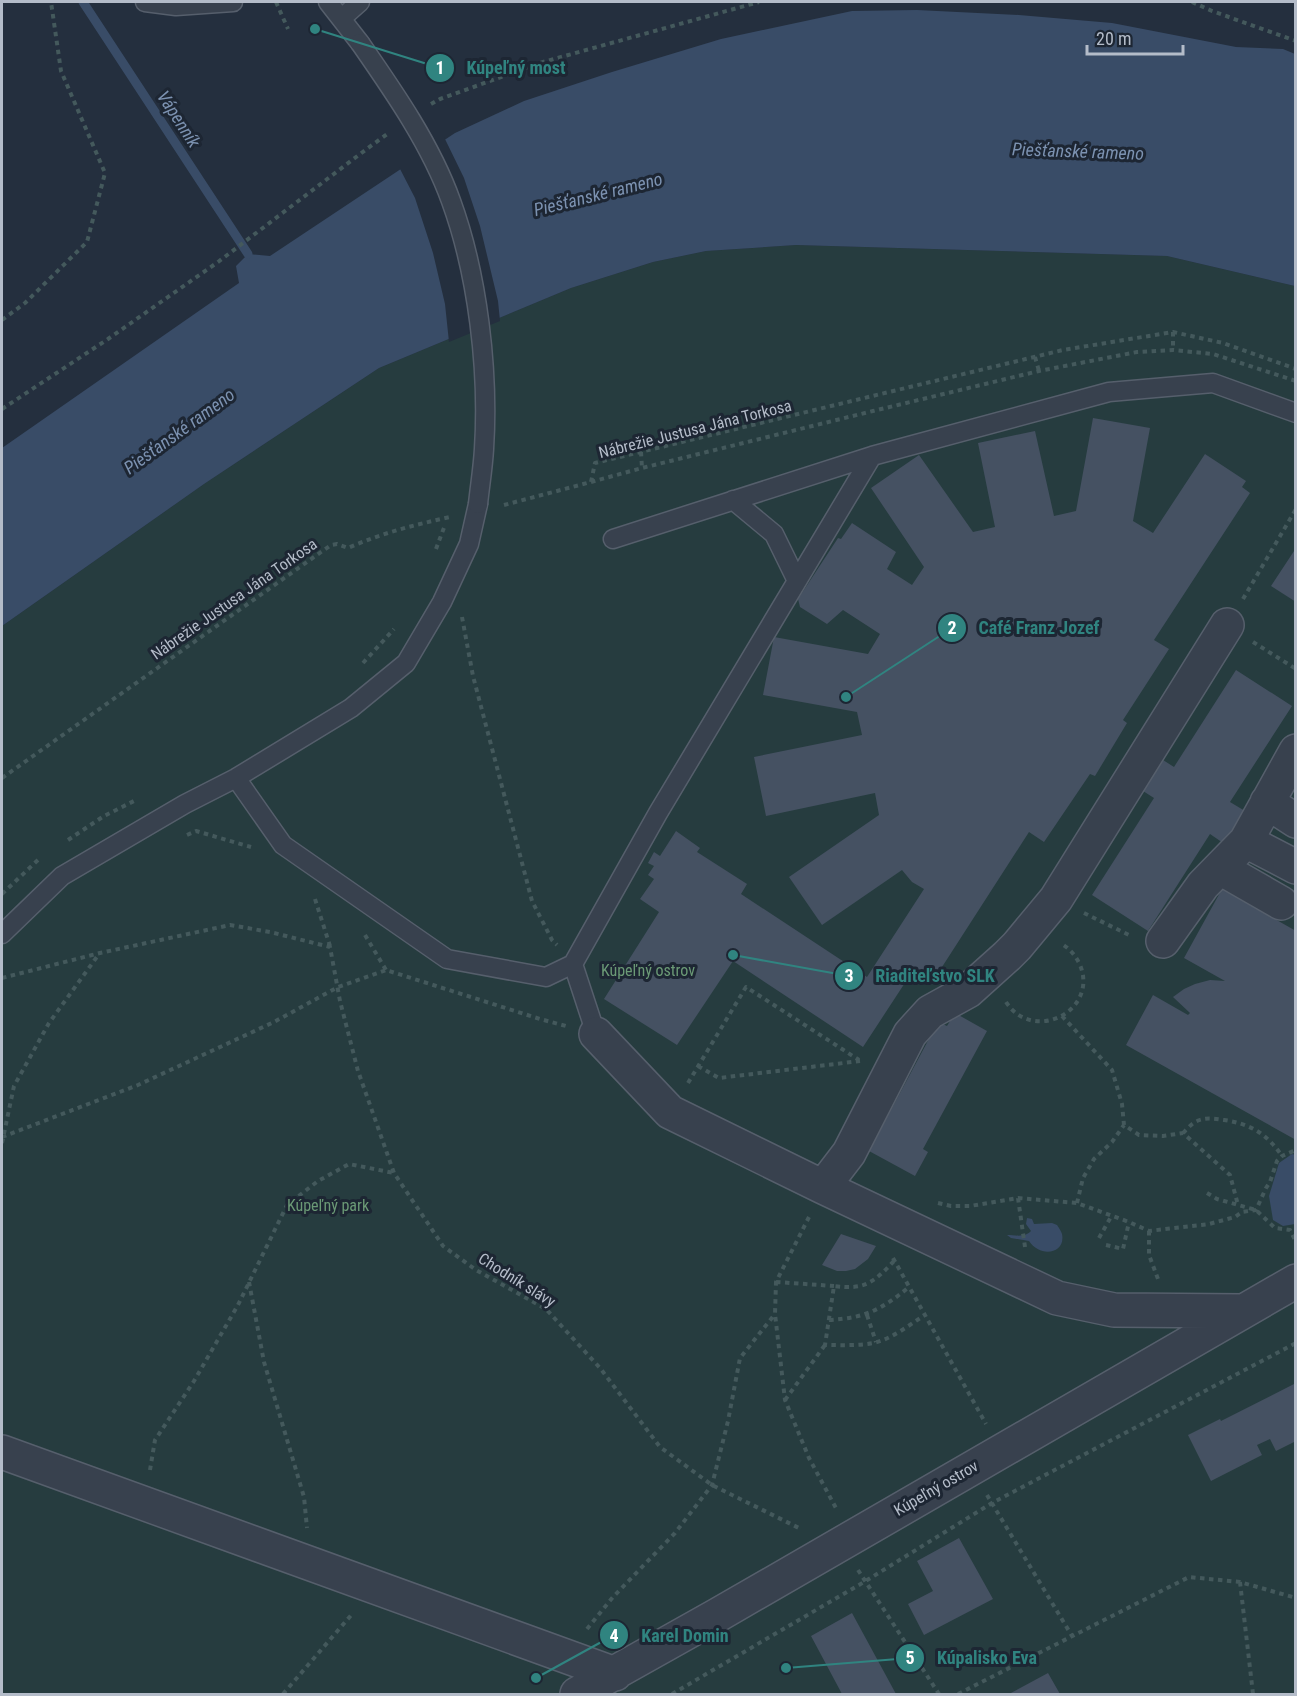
<svg xmlns="http://www.w3.org/2000/svg" width="1297" height="1696" viewBox="0 0 1297 1696" font-family="'Roboto Condensed',sans-serif">
	<style>
		.green { fill: #263c3f }
		.water { fill: #394c67 }
		.pier { fill: #242f3e }
		.lines { fill: none; stroke-linecap: round; stroke-linejoin: round }
		.stream { stroke: #394c67; stroke-width: 9 }
		.building { fill: #455162 }
		.lane-casing { stroke: #565f6c; stroke-width: 21 }
		.street-casing { stroke: #565f6c; stroke-width: 36 }
		.path { stroke: #44595c; stroke-width: 4; stroke-dasharray: 4.5 4.5; stroke-linecap: butt }
		.lane { stroke: #38414e; stroke-width: 18 }
		.street { stroke: #38414e; stroke-width: 33 }
		.lane-bridge-casing { stroke: #565f6c; stroke-width: 21; stroke-linecap: butt }
		.lane-bridge { stroke: #38414e; stroke-width: 18 }
		.labels { text-anchor: middle; dominant-baseline: central; stroke-width: 6; stroke-linejoin: round; paint-order: stroke }
		.street-label { font-size: 16px; fill: #b4bcc9; stroke: #1d2633 }
		.park-label { font-size: 16px; fill: #6b9a76; stroke: #1d2633 }
		.water-label { font-size: 18px; font-style: italic; fill: #7c92b1; stroke: #1d2633 }
		.leader { fill: none; stroke: #308480; stroke-width: 2 }
		.callout-dot { fill: #308480; stroke: #1d2633; stroke-width: 2 }
		.mark-label { font-size: 18px; text-anchor: middle; font-weight: bold; fill: #fff }
		.callout-label { font-size: 18px; text-anchor: middle; font-weight: bold; fill: #308480; stroke: #1d2633; stroke-width: 6; stroke-linejoin: round; paint-order: stroke }
	</style>
	<rect width="100%" height="100%" fill="#242f3e"/>
	<path class="green" d="M 796,245 L 1167,256 L 1295,286 L 1295,1694 L 2,1694 L 2,626 L 204,484 L 379,368 L 571,288 L 653,262 L 706,251 Z"/>
	<path class="water" d="M 917,10 L 1019,15 L 1112,23 L 1236,47 L 1283,49 L 1295,54 L 1295,286 L 1167,256 L 796,245 L 706,251 L 653,262 L 571,288 L 379,368 L 204,484 L 2,626 L 2,448 L 239,283 L 236,266 L 248,254 L 270,256 L 455,133 L 524,101 L 612,72 L 721,39 L 852,11 Z
		M 1292,1154 L 1296,1155 L 1295,1224 L 1283,1226 L 1273,1220 L 1269,1196 L 1279,1163 Z
		M 1027,1218 L 1032,1219 L 1034,1224 L 1052,1223 L 1057,1225 C 1059,1228 1061,1231 1062,1234 C 1066,1254 1040,1258 1029,1241 L 1011,1238 L 1007,1235 C 1015,1235 1025,1238 1031,1231 L 1026,1224 Z"/>
	<path class="pier" d="M 444,137 L 464,178 L 480,226 L 498,301 L 500,321 L 449,342 L 445,304 L 433,253 L 415,198 L 399,167 Z"/>
	<g class="lines">
		<path class="stream" d="M 83,2 L 248,254"/>
	</g>
	<path class="building" d="M 1093,418 L 1150,428 L 1133,521 L 1153,533 L 1205,454 L 1246,481 L 1242,487 L 1250,493 L 1154,640 L 1169,649 L 1123,720 L 1127,723 L 1095,776 L 1090,774 L 1044,842 L 1029,832 L 933,981 L 914,969 L 863,1047 L 733,961 L 677,1045 L 604,999 L 659,912 L 640,899 L 654,879 L 648,875 L 654,866 L 648,863 L 654,852 L 660,856 L 676,831 L 700,848 L 697,852 L 747,884 L 741,894 L 867,977 L 924,889 L 912,882 L 902,870 L 822,925 L 789,877 L 879,815 L 875,793 L 766,816 L 754,757 L 862,735 L 857,712 L 763,695 L 774,637 L 868,654 L 880,634 L 843,610 L 827,624 L 800,607 L 798,599 L 838,538 L 841,539 L 852,523 L 896,552 L 887,569 L 912,585 L 924,567 L 871,488 L 919,455 L 973,532 L 995,527 L 978,443 L 1035,431 L 1054,516 L 1076,511 Z
		M 1296,548 L 1296,602 L 1271,586 Z
		M 1236,670 L 1292,706 L 1230,802 L 1250,814 L 1229,847 L 1210,834 L 1148,931 L 1092,895 L 1154,798 L 1143,791 L 1163,760 L 1174,767 Z
		M 1222,889 L 1296,931 L 1296,1140 L 1126,1045 L 1153,995 L 1188,1015 L 1190,1013 L 1173,997 L 1184,989 L 1195,984 L 1210,980 L 1225,981 L 1184,958 Z
		M 955,1013 L 987,1031 L 923,1149 L 928,1152 L 915,1176 L 869,1151 L 938,1022 L 947,1026 Z
		M 841,1234 L 876,1246 L 868,1259 L 855,1269 L 846,1271 L 837,1271 L 822,1265 Z
		M 1294,1384 L 1296,1387 L 1296,1441 L 1276,1451 L 1270,1439 L 1257,1445 L 1262,1455 L 1211,1481 L 1188,1435 L 1220,1419 L 1221,1421 Z
		M 959,1538 L 993,1599 L 924,1635 L 908,1604 L 933,1591 L 917,1561 Z
		M 852,1613 L 896,1694 L 842,1694 L 811,1636 Z
		M 1048,1673 L 1060,1694 L 1009,1694 Z"/>
	<g class="lines">
		<g class="lane-casing">
			<path id="lane" d="M 145,2 L 176,6 L 233,2
				M 328,2 L 360,43
				M 342,18 L 360,2
				M 733,500 L 774,534 L 797,581
				M 613,539 L 872,456
				M 236,778 L 283,845 L 447,959 L 546,977 L 573,964
				M 2,934 L 62,876 L 185,804 L 236,778 L 351,708 L 406,663 L 442,602 L 469,544 L 478,504
				M 596,1034 L 573,964 L 658,813 L 872,456 L 1109,392 L 1213,383 L 1296,413"/>
		</g>
		<g class="street-casing">
			<path id="street" d="M 1267,802 L 1296,821
				M 1246,841 L 1296,867
				M 1220,868 L 1281,903
				M 1163,941 L 1203,885 L 1246,841 L 1296,751
				M 596,1034 L 670,1112 L 823,1187 L 1057,1298 L 1114,1310 L 1243,1311
				M 823,1187 L 849,1153 L 910,1034 L 930,1012 L 968,991 L 1007,956 L 1017,946 L 1056,899 L 1227,625
				M 2,1452 L 615,1674
				M 577,1694 L 716,1616 L 1296,1281"/>
		</g>
		<path class="path" d="M 276,2 L 288,29
			M 1192,2 L 1212,11 L 1296,41
			M 431,104 L 440,99 L 543,62 L 759,2
			M 2,320 L 25,303 L 87,242 L 105,173 L 61,71 L 51,2
			M 1173,332 L 1173,350
			M 1035,357 L 1039,371
			M 2,409 L 108,339 L 218,262 L 368,148 L 390,132
			M 641,452 L 642,468
			M 591,482 L 642,468 L 873,411 L 1039,371 L 1137,352 L 1173,350 L 1213,354 L 1296,381
			M 504,505 L 591,482 L 595,463 L 1063,350 L 1173,332 L 1223,343 L 1296,369
			M 436,549 L 445,525
			M 1243,599 L 1296,509
			M 462,617 L 473,676 L 532,901 L 552,940 L 557,945
			M 1253,642 L 1296,669
			M 363,663 L 394,629
			M 2,778 L 331,545 L 337,544 L 348,548 C 382,533 414,525 450,517
			M 187,835 L 196,831 L 251,847
			M 68,840 L 104,816 L 136,800
			M 2,894 L 39,859
			M 315,899 L 330,946
			M 1084,913 L 1131,936
			M 365,935 L 386,970
			M 2,978 L 100,953 L 230,925 L 270,932 L 330,947 L 340,1001 L 358,1071 L 394,1173 L 443,1246 L 476,1270 L 546,1309 L 600,1368 L 660,1447 L 712,1485 L 801,1529
			M 1006,1002 C 1033,1044 1099,1011 1080,965 C 1076,956 1070,949 1062,944
			M 1062,1016 L 1112,1070 L 1122,1104 L 1124,1125 L 1139,1135 L 1163,1136 L 1183,1133 L 1230,1175 L 1238,1205
			M 698,1066 L 719,1078 L 860,1061
			M 688,1083 L 746,987 L 859,1060
			M 1183,1133 C 1187,1129 1192,1123 1197,1121 C 1206,1117 1215,1119 1224,1120 C 1251,1124 1267,1134 1282,1156
			M 2,1137 L 138,1085 L 274,1022 L 338,987 L 386,970 L 540,1019 L 566,1026
			M 2,1143 L 14,1086 L 49,1023 L 99,954
			M 1207,1193 L 1217,1199 L 1256,1210 L 1275,1228 L 1290,1230 L 1296,1242
			M 1018,1198 L 1025,1247
			M 938,1203 L 951,1206 L 970,1206 L 1018,1198 L 1077,1203 L 1129,1222 L 1149,1231 L 1209,1224 L 1235,1217 L 1242,1212 L 1256,1210 L 1266,1188 L 1270,1182 L 1277,1161 L 1282,1156 L 1296,1150
			M 1077,1203 L 1083,1178 L 1094,1159 L 1112,1142 L 1124,1125
			M 809,1217 L 776,1282 L 775,1314 L 785,1400 L 809,1458 L 837,1510
			M 1149,1231 L 1149,1255 L 1158,1279
			M 1099,1238 L 1112,1215
			M 1106,1245 L 1123,1249 L 1129,1222
			M 893,1258 L 986,1424
			M 894,1261 C 873,1283 865,1290 834,1286 L 825,1345 C 841,1345 858,1346 873,1343 C 892,1339 909,1325 925,1315
			M 249,1282 L 264,1362 L 304,1497 L 307,1528
			M 776,1282 L 834,1286
			M 867,1315 L 876,1342
			M 829,1320 C 865,1318 881,1310 909,1287
			M 785,1400 L 825,1345
			M 150,1470 L 155,1440 L 194,1381 L 238,1305 L 287,1205 L 318,1181 L 349,1164 L 394,1173
			M 987,1495 L 1072,1636
			M 858,1570 L 939,1694
			M 1240,1582 L 1253,1694
			M 587,1629 L 613,1597 L 675,1533 L 712,1485 L 728,1421 L 740,1358 L 775,1314
			M 283,1694 L 353,1613
			M 672,1694 L 864,1582 L 992,1503 L 1296,1343
			M 958,1694 L 1189,1577 L 1240,1582 L 1296,1598"/>
		<use href="#lane" class="lane"/>
		<use href="#street" class="street"/>
		<g class="lane-bridge-casing">
			<path id="lane-bridge" d="M 360,43 C 394,92 431,145 451,201 C 478,275 489,371 484,449 C 483,467 480,485 478,504"/>
		</g>
		<use href="#lane-bridge" class="lane-bridge"/>
	</g>
	<g class="labels">
		<g class="street-label">
			<text transform="translate(695 429) rotate(-14)">Nábrežie Justusa Jána Torkosa</text>
			<text transform="translate(234 599) rotate(-35)">Nábrežie Justusa Jána Torkosa</text>
			<text transform="translate(517 1280) rotate(32)">Chodník slávy</text>
			<text transform="translate(936 1488) rotate(-30)">Kúpeľný ostrov</text>
		</g>
		<g class="park-label">
			<text x="648" y="970">Kúpeľný ostrov</text>
			<text x="328" y="1205">Kúpeľný park</text>
		</g>
		<g class="water-label">
			<text transform="translate(179 119) rotate(57)">Vápenník</text>
			<text transform="translate(1078 151) rotate(2)">Piešťanské rameno</text>
			<text transform="translate(598 194) rotate(-14)">Piešťanské rameno</text>
			<text transform="translate(179 431) rotate(-36)">Piešťanské rameno</text>
		</g>
	</g>
	<path class="leader" d="M315 29L440 68M846 697L952 628M733 955L849 976M536 1678L614 1635M786 1668L910 1658"/>
	<g class="callout-dot">
		<circle cx="315" cy="29" r="6"/>
		<circle cx="846" cy="697" r="6"/>
		<circle cx="733" cy="955" r="6"/>
		<circle cx="536" cy="1678" r="6"/>
		<circle cx="786" cy="1668" r="6"/>
		<circle cx="440" cy="68" r="15"/>
		<circle cx="952" cy="628" r="15"/>
		<circle cx="849" cy="976" r="15"/>
		<circle cx="614" cy="1635" r="15"/>
		<circle cx="910" cy="1658" r="15"/>
	</g>
	<g class="mark-label">
		<text x="440" y="74">1</text>
		<text x="952" y="634">2</text>
		<text x="849" y="982">3</text>
		<text x="614" y="1642">4</text>
		<text x="910" y="1664">5</text>
	</g>
	<g class="callout-label">
		<text x="516" y="74">Kúpeľný most</text>
		<text x="1039" y="634">Café Franz Jozef</text>
		<text x="935" y="982">Riaditeľstvo SLK</text>
		<text x="685" y="1642">Karel Domin</text>
		<text x="987" y="1664">Kúpalisko Eva</text>
	</g>
	<rect width="1297" height="1696" fill="none" stroke="#b4bcc9" stroke-width="6"/>
	<path d="M1087 45v9h96v-9" fill="none" stroke="#b4bcc9" stroke-width="3"/>
	<text x="1096" y="45" font-size="18" fill="#b4bcc9" stroke="#1d2633" stroke-width="4.5" paint-order="stroke">20 m</text>
</svg>
